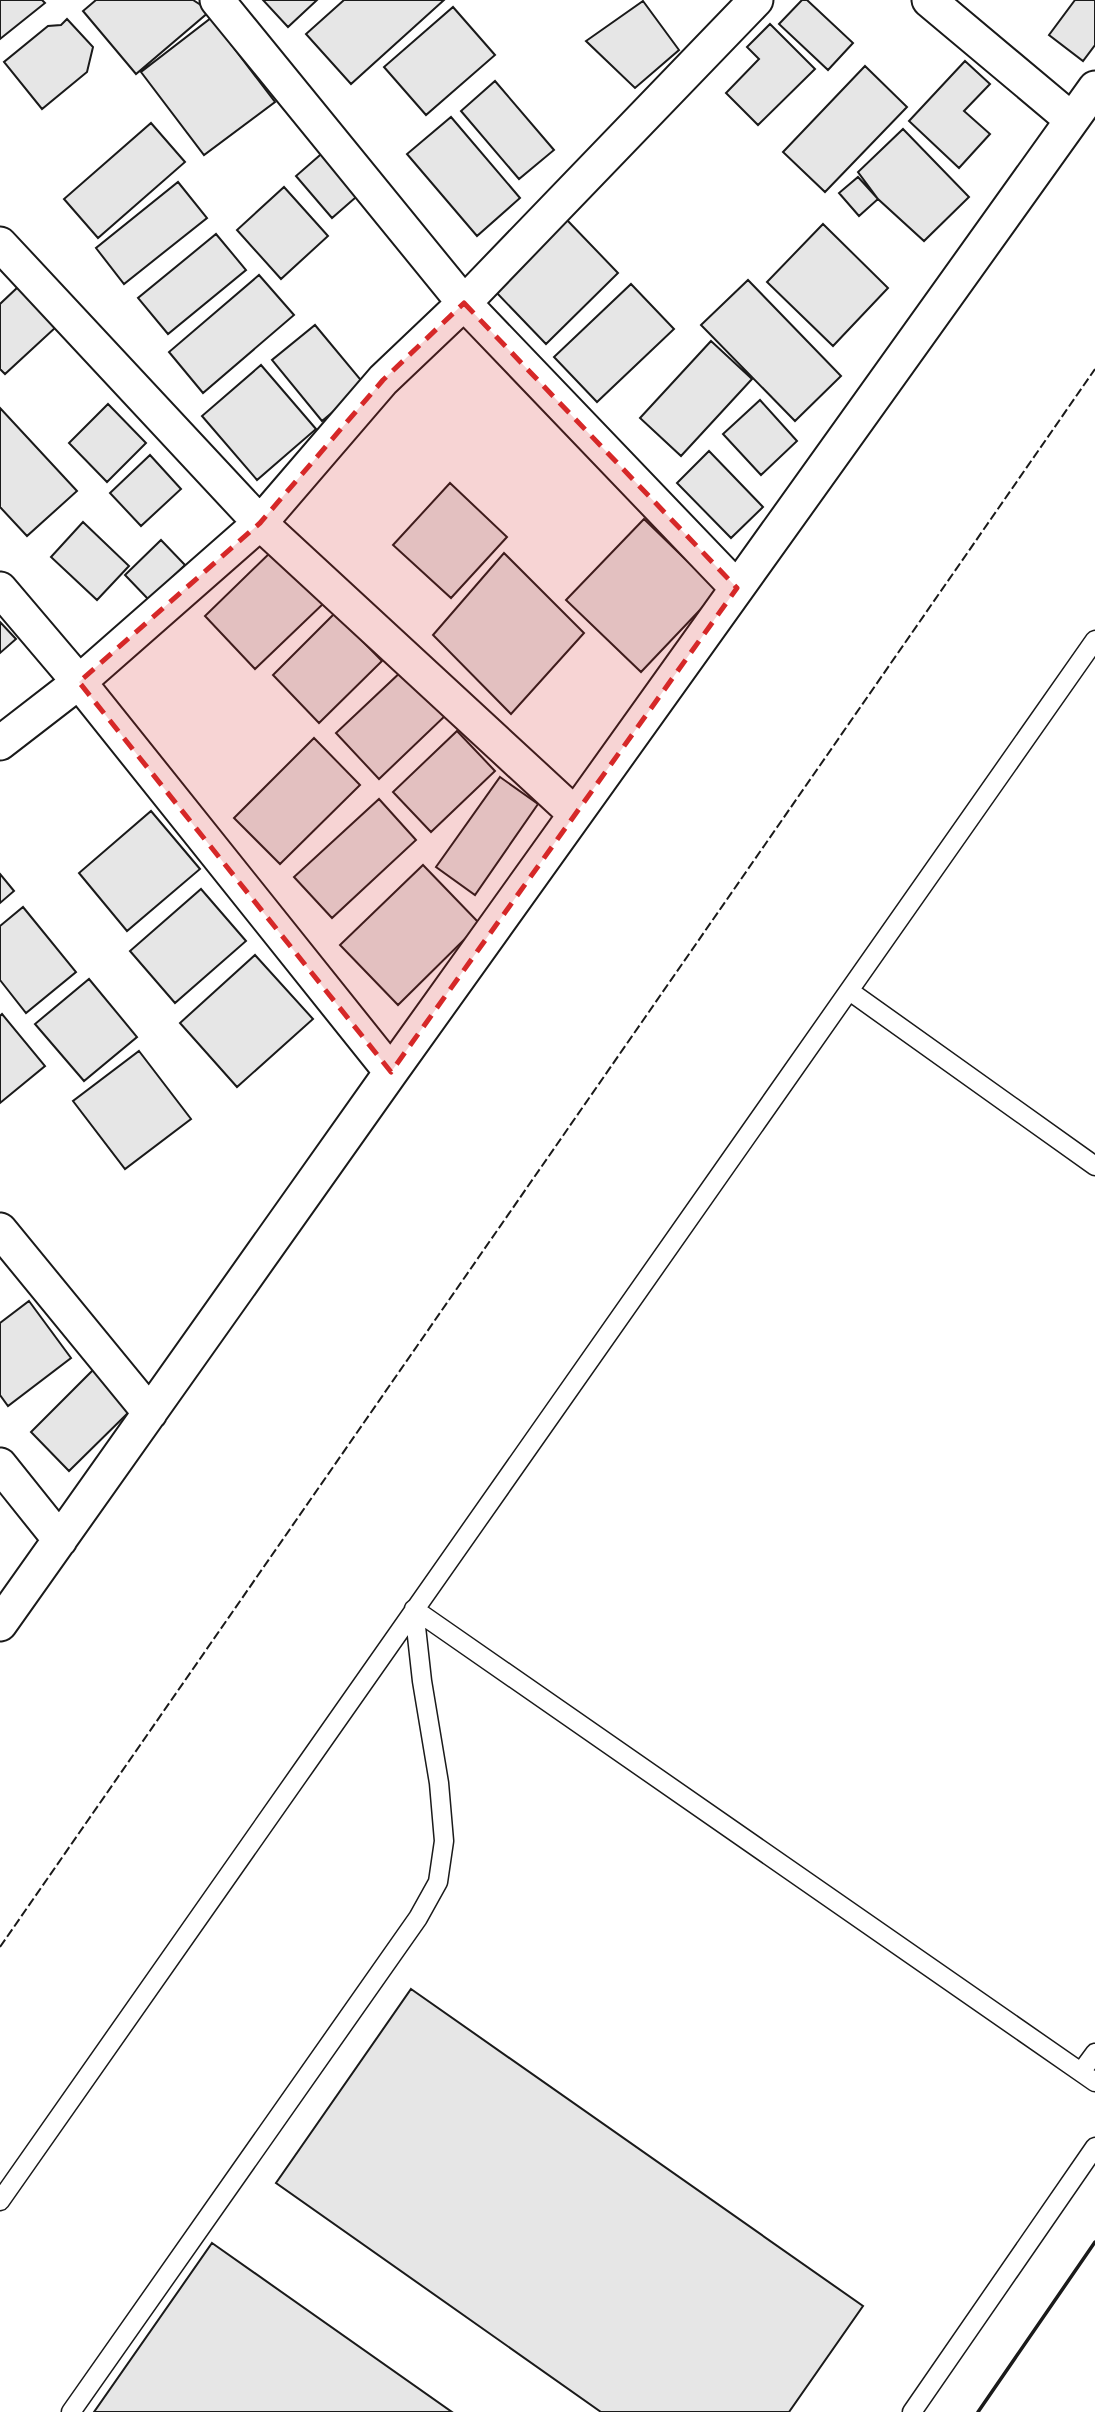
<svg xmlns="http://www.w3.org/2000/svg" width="1095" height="2412" viewBox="0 0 1095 2412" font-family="'Roboto Serif',serif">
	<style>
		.building { fill: #e6e6e6; stroke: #1a1a1a; stroke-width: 2 }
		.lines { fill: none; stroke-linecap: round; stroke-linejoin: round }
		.lane-casing { stroke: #1a1a1a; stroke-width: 21 }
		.street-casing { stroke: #1a1a1a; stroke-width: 37 }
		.lane { stroke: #fff; stroke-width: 18 }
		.street { stroke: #fff; stroke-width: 33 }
		.fence { stroke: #1a1a1a; stroke-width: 2; stroke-dasharray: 9 3.5; stroke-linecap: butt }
		.wall { stroke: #1a1a1a; stroke-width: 3.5 }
		.marked { fill: #d62828; fill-opacity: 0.2; stroke: #d62828; stroke-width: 5; stroke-dasharray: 14 9; stroke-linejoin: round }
	</style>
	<rect width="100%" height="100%" fill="#fff"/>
	<path class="building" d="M 0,0 L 42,0 L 45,3 L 0,39 Z
		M 96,0 L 193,0 L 210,11 L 136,74 L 83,11 Z
		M 263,0 L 317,0 L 288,27 Z
		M 344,0 L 444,0 L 351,84 L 306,34 Z
		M 802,0 L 807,0 L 853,43 L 828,70 L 779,24 Z
		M 1075,0 L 1095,0 L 1095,45 L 1083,61 L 1049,35 Z
		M 643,1 L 679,50 L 635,88 L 586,41 Z
		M 453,7 L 495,55 L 426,115 L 384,67 Z
		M 211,18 L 275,102 L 204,155 L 141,72 Z
		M 67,19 L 93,47 L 87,72 L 42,109 L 4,62 L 48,26 L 61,25 Z
		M 770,24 L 815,69 L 758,125 L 726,93 L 759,59 L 747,47 Z
		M 965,61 L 990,84 L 964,111 L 990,134 L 959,168 L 909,121 Z
		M 865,66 L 907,107 L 825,192 L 783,152 Z
		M 495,81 L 554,150 L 519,179 L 461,111 Z
		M 451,117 L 520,198 L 477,236 L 407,154 Z
		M 151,123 L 185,162 L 98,238 L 64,199 Z
		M 903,129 L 969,197 L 924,241 L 878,199 L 858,172 Z
		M 327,149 L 363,191 L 332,218 L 296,176 Z
		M 858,177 L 878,199 L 859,216 L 839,193 Z
		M 178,182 L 207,218 L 124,284 L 96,248 Z
		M 284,187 L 328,236 L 281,279 L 237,230 Z
		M 567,220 L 618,273 L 546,344 L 495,291 Z
		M 823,224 L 888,288 L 833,346 L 767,282 Z
		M 216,234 L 246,270 L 168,334 L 138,298 Z
		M 259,275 L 294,315 L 203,393 L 169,352 Z
		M 748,280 L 841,376 L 795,421 L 701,325 Z
		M 631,284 L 674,329 L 597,402 L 554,357 Z
		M 18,287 L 56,327 L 5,374 L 0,369 L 0,304 Z
		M 315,325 L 365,385 L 322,421 L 272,360 Z
		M 711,341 L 752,379 L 681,456 L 640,418 Z
		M 261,365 L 316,429 L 257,480 L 202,416 Z
		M 760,400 L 797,441 L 761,475 L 723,434 Z
		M 108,404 L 146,443 L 107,482 L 69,443 Z
		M 0,408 L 77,491 L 27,536 L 0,507 Z
		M 709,451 L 763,507 L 731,538 L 677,483 Z
		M 150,455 L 181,489 L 141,526 L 110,493 Z
		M 450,483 L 507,537 L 451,598 L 393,545 Z
		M 644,519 L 718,591 L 641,672 L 566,600 Z
		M 83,522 L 129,566 L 97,600 L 51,557 Z
		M 161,540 L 185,565 L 149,600 L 125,575 Z
		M 274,549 L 325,602 L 255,669 L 205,616 Z
		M 504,553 L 584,633 L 511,714 L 433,635 Z
		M 335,613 L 382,661 L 319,723 L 273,675 Z
		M 0,622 L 16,639 L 0,653 Z
		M 404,669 L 447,714 L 379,779 L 336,733 Z
		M 457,731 L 495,771 L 431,832 L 393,792 Z
		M 314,738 L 360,785 L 280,864 L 234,818 Z
		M 500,777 L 538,804 L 475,895 L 436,867 Z
		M 379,799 L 416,840 L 332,918 L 294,877 Z
		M 151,811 L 200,869 L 127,931 L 79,873 Z
		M 423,865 L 480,924 L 398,1005 L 340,945 Z
		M 0,874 L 14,891 L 0,903 Z
		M 201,889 L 246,941 L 175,1003 L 130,951 Z
		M 23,907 L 76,972 L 26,1013 L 0,980 L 0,926 Z
		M 255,955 L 313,1019 L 237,1087 L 180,1023 Z
		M 89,979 L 137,1037 L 84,1081 L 35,1024 Z
		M 2,1014 L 45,1066 L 0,1103 L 0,1016 Z
		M 139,1051 L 191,1119 L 125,1169 L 73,1101 Z
		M 29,1301 L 71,1358 L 8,1406 L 0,1395 L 0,1323 Z
		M 95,1368 L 134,1407 L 69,1471 L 31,1432 Z
		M 411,1989 L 863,2306 L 789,2412 L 601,2412 L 276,2183 Z
		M 212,2243 L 452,2412 L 94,2412 Z"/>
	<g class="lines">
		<g class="lane-casing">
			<path id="lane" d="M 851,992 L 1095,1166
				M 414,1609 L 1095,2082
				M 1081,2072 L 1095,2053
				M 0,2201 C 364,1680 732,1162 1095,640
				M 71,2412 L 418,1918 L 438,1882 L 444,1841 L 439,1783 L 422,1681 L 414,1609
				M 912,2412 L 1095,2147"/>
		</g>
		<g class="street-casing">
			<path id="street" d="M 217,0 L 464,303 L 737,588
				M 929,0 L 1072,120
				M 0,244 L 260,523 L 575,814
				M 0,589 L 79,682 L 391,1072
				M 0,743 L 79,682 L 260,523 L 383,380 L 464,303 L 756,0
				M 0,1230 L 150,1413
				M 0,1465 L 60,1540
				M 0,1624 L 391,1072 L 1095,88"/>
		</g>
		<use href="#lane" class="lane"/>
		<use href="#street" class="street"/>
		<path class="fence" d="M 0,1947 L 1095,369"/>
		<path class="wall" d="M 978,2412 L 1095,2242"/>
	</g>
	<path class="marked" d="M 464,303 L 737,588 L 391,1072 L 79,682 L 260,523 L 383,380 Z"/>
</svg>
